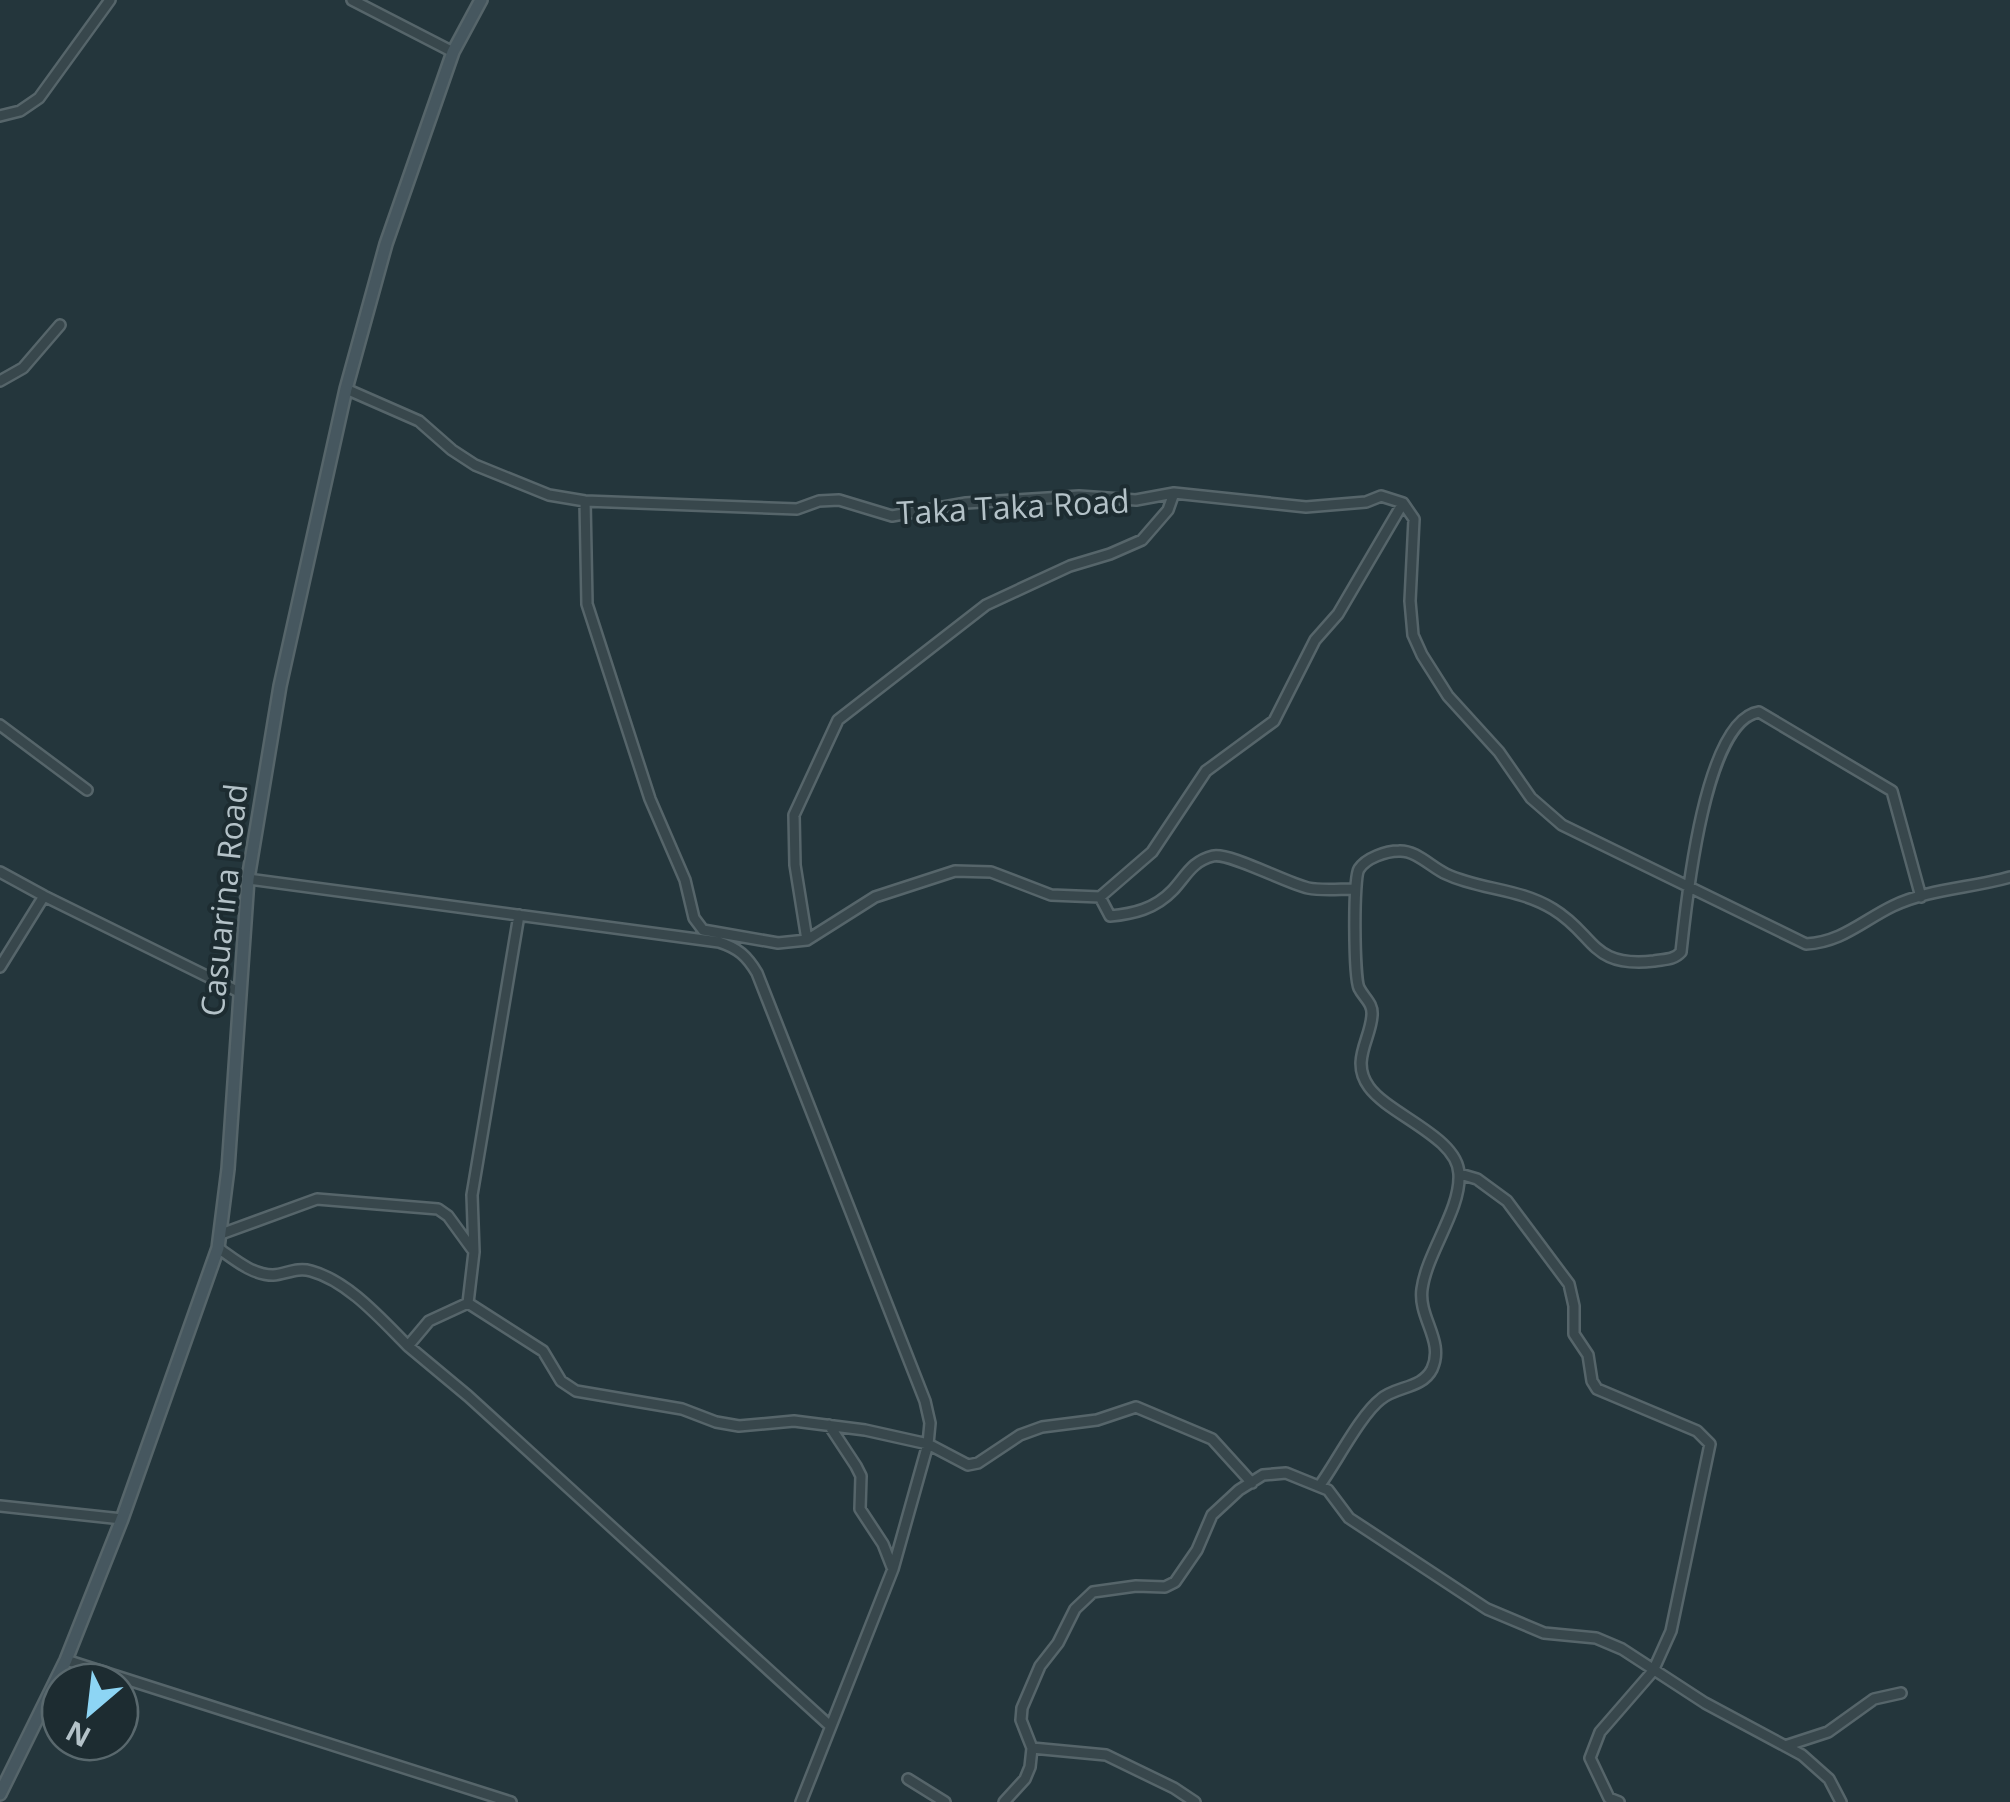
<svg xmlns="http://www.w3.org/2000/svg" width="2010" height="1802" viewBox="0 0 2010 1802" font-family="'Open Sans',sans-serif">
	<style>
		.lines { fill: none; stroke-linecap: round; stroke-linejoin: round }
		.street-casing { stroke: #56656a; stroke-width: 14 }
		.secondary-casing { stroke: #56656a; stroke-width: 16 }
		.street { stroke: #38474c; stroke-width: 9 }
		.secondary { stroke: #46575f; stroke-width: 11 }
		.labels { text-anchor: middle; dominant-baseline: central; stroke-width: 8; stroke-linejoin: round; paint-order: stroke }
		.street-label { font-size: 32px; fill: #b4c2c8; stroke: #1d2c31 }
	</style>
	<rect width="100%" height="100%" fill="#24363c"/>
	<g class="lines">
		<g class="street-casing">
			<path id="street" d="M 352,0 L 453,52
				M 0,116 L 20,111 L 39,98 L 110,0
				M 0,381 L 23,368 L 60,325
				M 346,389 L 419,421 L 452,450 L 475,465 L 549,495 L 585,501 L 797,509 L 819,501 L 839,500 L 892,516 L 966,503 L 1079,496 L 1136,500 L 1174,493 L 1306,507 L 1366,502 L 1381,496 L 1403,503 L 1414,519 L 1410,601 L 1413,635 L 1422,655 L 1448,696 L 1499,752 L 1531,798 L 1562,825 L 1806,944 C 1842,942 1862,921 1893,906 C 1928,889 1972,888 2010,877
				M 585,501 L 587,604 L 650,799 L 685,880 L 694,918 L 703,930 L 778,943 L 807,940 L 875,897 L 955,871 L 991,872 L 1051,895 L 1100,897
				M 0,725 L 87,790
				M 0,872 L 44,896 L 0,967
				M 248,879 L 719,942 C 738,948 747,956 757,973 L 925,1401 L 930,1423 L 928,1444 L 893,1569 L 801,1802
				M 1354,889 C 1339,889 1322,891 1308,888 C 1286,883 1229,852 1213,856 C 1192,861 1186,876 1173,890 C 1155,909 1133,914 1110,916 L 1100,897 L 1152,852 L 1206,771 L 1274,721 L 1315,640 L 1338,614 L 1403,503
				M 44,896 L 239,992
				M 519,915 L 472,1195 L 474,1252 L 468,1303 L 429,1321 L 408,1346 L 468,1396 L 829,1725
				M 807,940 L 795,865 L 794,815 L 838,720 L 986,605 L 1070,566 L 1110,554 L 1142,540 L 1168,510 L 1174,493
				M 1460,1174 L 1477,1179 L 1507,1201 L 1569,1284 L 1574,1306 L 1574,1334 L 1588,1355 L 1592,1381 L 1597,1389 L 1697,1431 L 1710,1444 L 1671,1631 L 1653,1671 L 1600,1732 L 1590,1758 L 1609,1798 L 1619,1802
				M 221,1234 L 317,1199 L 438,1209 L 448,1216 L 472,1249
				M 218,1248 C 234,1259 252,1275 273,1275 C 286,1274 297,1267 311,1271 C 348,1281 381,1319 408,1346
				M 468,1303 L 543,1351 L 561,1381 L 576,1391 L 682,1409 L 716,1422 L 739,1426 L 794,1421 L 865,1430 L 928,1444 L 968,1465 L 978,1463 L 1020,1435 L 1042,1427 L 1097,1420 L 1136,1407 L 1212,1439 L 1252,1483
				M 829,1425 L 856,1466 L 861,1476 L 860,1509 L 883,1544 L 892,1567
				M 1320,1485 C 1336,1463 1361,1414 1381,1399 C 1396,1386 1422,1389 1432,1369 C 1445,1341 1418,1318 1422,1289 C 1427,1252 1461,1210 1459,1174 C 1458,1137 1389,1115 1369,1087 C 1350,1061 1371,1039 1372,1015 C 1373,1003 1364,998 1359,988 C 1354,977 1353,878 1359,869 C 1366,858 1386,851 1399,851 C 1416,850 1431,867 1446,874 C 1480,890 1519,888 1553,909 C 1596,935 1590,968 1654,961 C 1665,959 1674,960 1681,952 C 1686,905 1704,720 1759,712 L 1892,791 L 1921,897
				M 0,1506 L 122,1519
				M 66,1660 L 511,1802
				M 1785,1746 L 1828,1732 L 1874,1699 L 1901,1693
				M 1032,1748 L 1106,1755 L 1174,1788 L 1195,1802
				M 908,1779 L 945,1802
				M 1004,1802 L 1025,1779 L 1030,1767 L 1032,1748 L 1021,1720 L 1022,1708 L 1040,1666 L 1058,1643 L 1075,1609 L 1093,1592 L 1136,1586 L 1165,1587 L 1175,1582 L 1197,1550 L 1212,1515 L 1239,1490 L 1263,1475 L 1286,1473 L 1328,1490 L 1349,1518 L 1487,1609 L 1544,1633 L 1596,1638 L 1622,1649 L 1705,1703 L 1802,1755 L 1829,1779 L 1841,1802"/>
		</g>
		<g class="secondary-casing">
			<path id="secondary" d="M 0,1794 L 66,1660 L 122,1519 L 218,1248 L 228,1169 L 248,879 L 280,686 L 346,389 L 386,244 L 453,52 L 481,0"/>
		</g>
		<use href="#street" class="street"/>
		<use href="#secondary" class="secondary"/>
	</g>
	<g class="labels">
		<g class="street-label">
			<text transform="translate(1013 506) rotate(-3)">Taka Taka Road</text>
			<text transform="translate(223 900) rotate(-84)">Casuarina Road</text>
		</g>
	</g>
	<g transform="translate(90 1712) rotate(208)"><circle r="48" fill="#1d2c31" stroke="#59686d" stroke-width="2.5"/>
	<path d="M0-8L18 38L0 25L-18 38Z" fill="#8dd5f4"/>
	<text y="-15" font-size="28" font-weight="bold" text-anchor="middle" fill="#b4c2c8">N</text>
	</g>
</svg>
